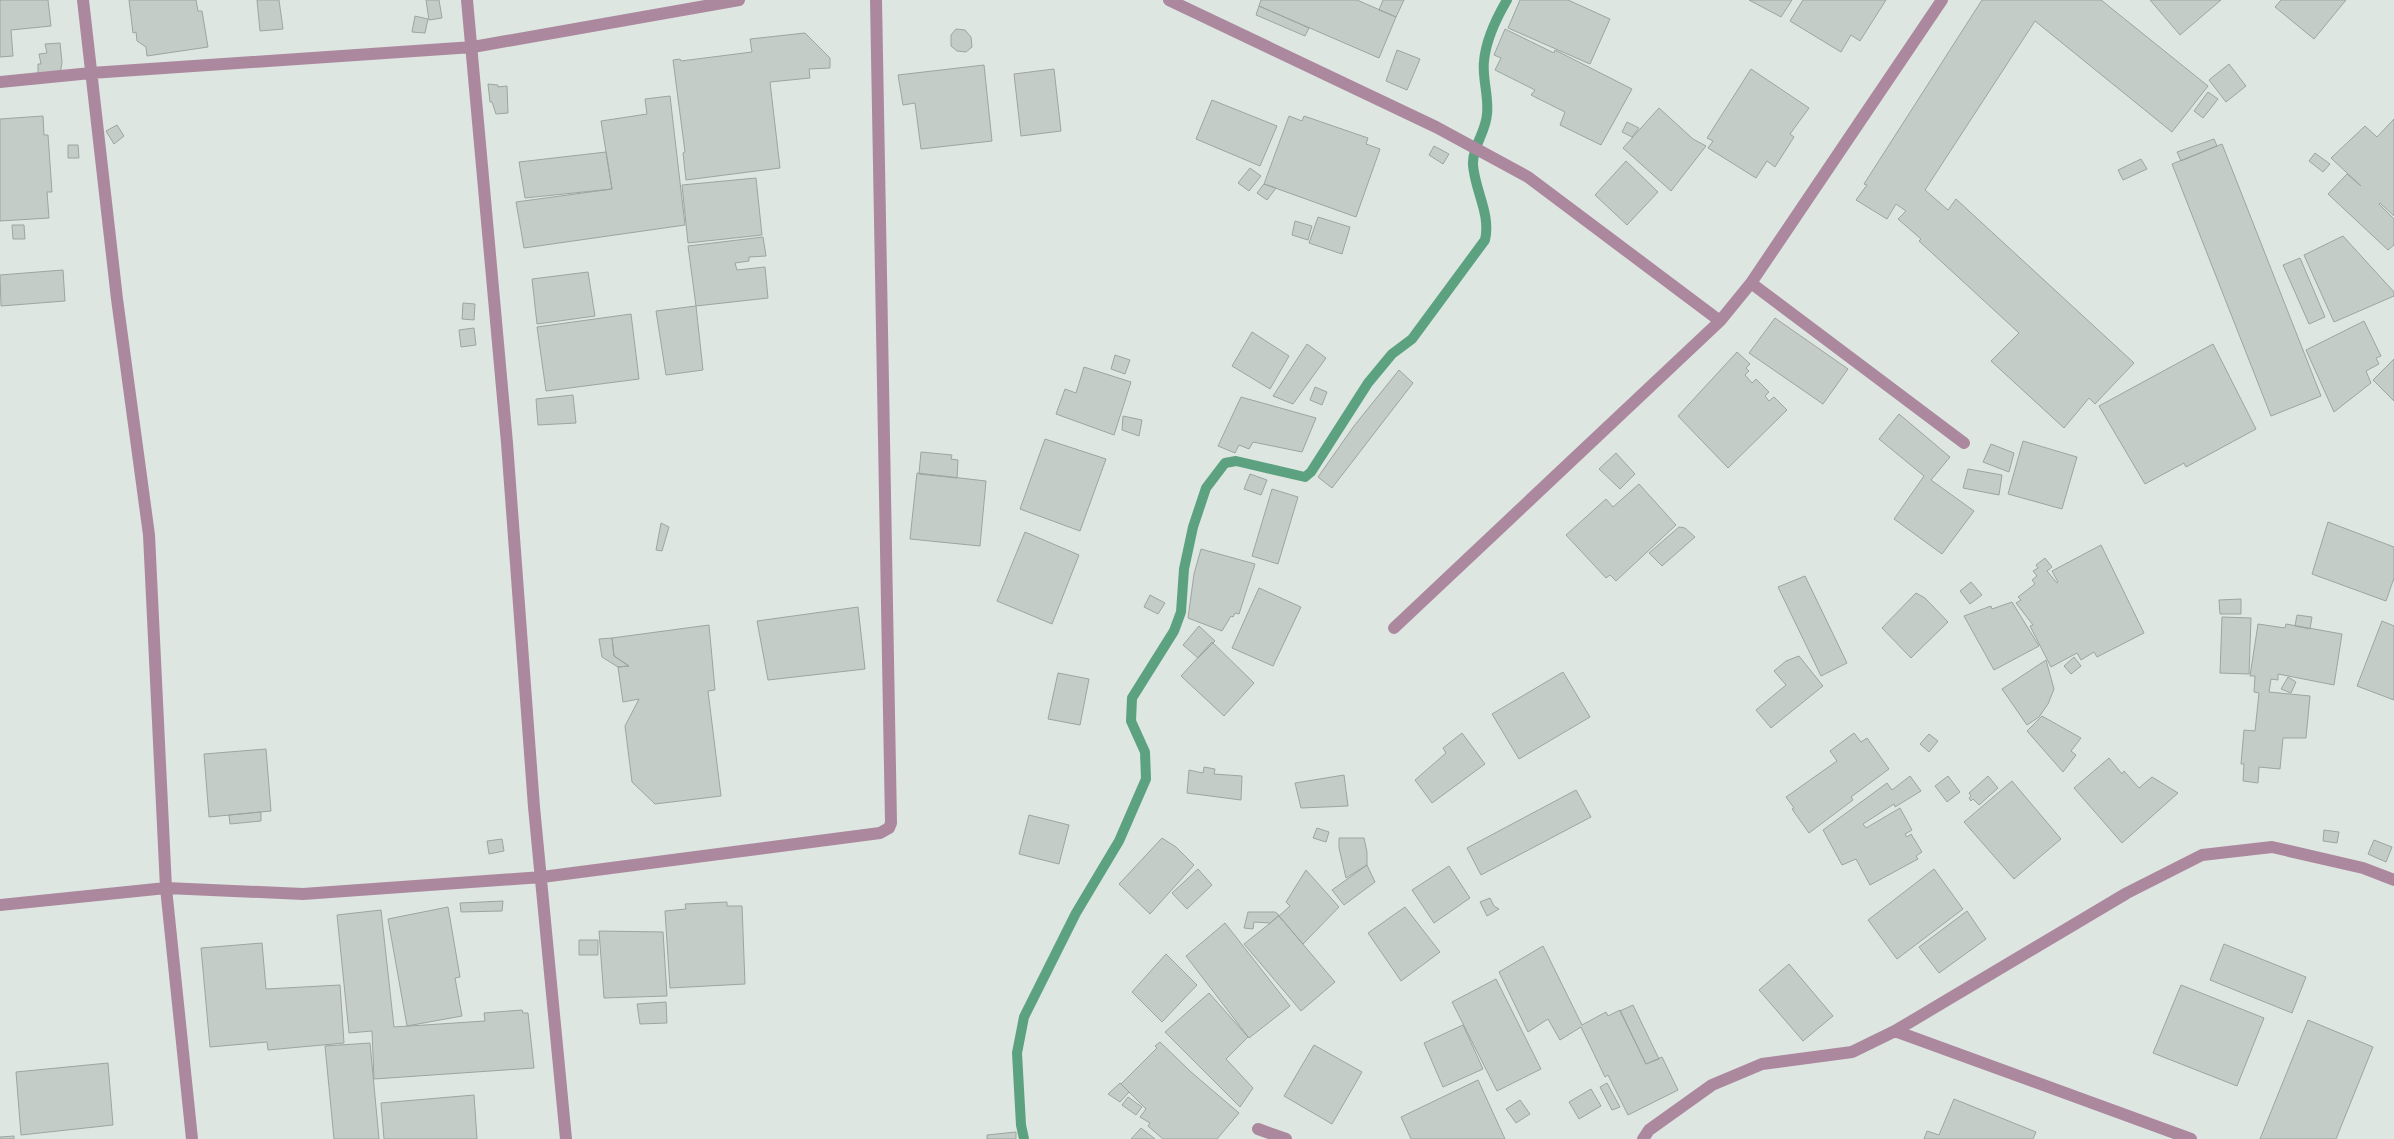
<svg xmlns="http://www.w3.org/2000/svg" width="2394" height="1139" viewBox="0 0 2394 1139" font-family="'Nunito Sans',sans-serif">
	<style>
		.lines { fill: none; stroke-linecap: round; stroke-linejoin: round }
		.stream { stroke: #5ca280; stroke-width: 10 }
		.building { fill: #c4ccc7; stroke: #9da5a0 }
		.street { stroke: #ac889e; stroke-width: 12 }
	</style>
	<rect width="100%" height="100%" fill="#dde6e1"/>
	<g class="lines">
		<path class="stream" d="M 1024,1139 L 1021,1125 L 1017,1053 L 1024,1017 L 1076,913 L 1119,841 L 1146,779 L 1145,752 L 1131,721 L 1132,698 L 1174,631 L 1181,612 L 1184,569 L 1193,527 L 1206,488 L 1225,463 L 1236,461 L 1305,477 L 1311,472 L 1368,383 L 1392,354 L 1412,339 L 1485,240 C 1491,214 1475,191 1473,165 C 1472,147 1486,132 1487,114 C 1489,96 1482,78 1484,61 C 1486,40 1497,17 1507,0"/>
	</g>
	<path class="building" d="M 0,0 L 48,0 L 51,26 L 11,30 L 13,56 L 0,57 Z
		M 129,0 L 196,0 L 198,11 L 202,11 L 208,47 L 147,56 L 146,47 L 137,41 L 136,32 L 133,33 Z
		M 257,0 L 279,0 L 283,29 L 260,31 Z
		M 426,0 L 439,0 L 442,18 L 429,20 Z
		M 1261,0 L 1357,0 L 1396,17 L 1379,58 L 1259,6 Z
		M 1383,0 L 1404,0 L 1396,17 L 1379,10 Z
		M 1520,0 L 1568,0 L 1610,19 L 1590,64 L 1508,28 Z
		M 1749,0 L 1792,0 L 1781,17 Z
		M 1803,0 L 1886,0 L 1860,41 L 1851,35 L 1841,52 L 1790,21 Z
		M 1982,0 L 2101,0 L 2208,86 L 2172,132 L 2035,21 L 1925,190 L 1948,210 L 1956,199 L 2134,363 L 2095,404 L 2089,398 L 2064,428 L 1991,361 L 2019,333 L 1919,241 L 1921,239 L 1898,219 L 1906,211 L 1896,204 L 1887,219 L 1856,200 L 1867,185 L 1864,184 Z
		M 2150,0 L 2221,0 L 2180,35 Z
		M 2281,0 L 2346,0 L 2314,39 L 2275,7 Z
		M 1259,6 L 1309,28 L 1305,36 L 1256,15 Z
		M 415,16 L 428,19 L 425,33 L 412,32 Z
		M 956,29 L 965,30 L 971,37 L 972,47 L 966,52 L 957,51 L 951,46 L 951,35 Z
		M 1505,29 L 1554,53 L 1555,50 L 1632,89 L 1601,145 L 1560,125 L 1565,112 L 1531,95 L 1535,90 L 1495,70 L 1501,58 L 1494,55 Z
		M 805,33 L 830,58 L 830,68 L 809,69 L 810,78 L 770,82 L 780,168 L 686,180 L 683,153 L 685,152 L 673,60 L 680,59 L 681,61 L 752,52 L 750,39 Z
		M 60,43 L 62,62 L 60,75 L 38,76 L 38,64 L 41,64 L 39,54 L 47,53 L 45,44 Z
		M 1397,50 L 1420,59 L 1407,90 L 1386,81 Z
		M 2229,64 L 2246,86 L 2226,102 L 2209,80 Z
		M 984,65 L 992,141 L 921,149 L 915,103 L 903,105 L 898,75 Z
		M 1054,69 L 1061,131 L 1021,136 L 1014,74 Z
		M 1751,69 L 1809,108 L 1790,134 L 1794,137 L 1775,167 L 1767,161 L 1756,178 L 1708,148 L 1713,141 L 1707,138 Z
		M 488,84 L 498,85 L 498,87 L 507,86 L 508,113 L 496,114 L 492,102 L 490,102 Z
		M 2208,92 L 2218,99 L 2203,118 L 2194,111 Z
		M 670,96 L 685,225 L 524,248 L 516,202 L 612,189 L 601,121 L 647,114 L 645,99 Z
		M 1212,100 L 1277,126 L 1260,166 L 1196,139 Z
		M 1659,108 L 1693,139 L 1706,146 L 1671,191 L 1623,148 Z
		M 43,116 L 44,135 L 48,135 L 52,192 L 47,192 L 49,218 L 0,221 L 0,119 Z
		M 1289,116 L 1302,121 L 1304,116 L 1368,138 L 1366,144 L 1380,149 L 1356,217 L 1264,184 Z
		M 2394,119 L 2394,216 L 2380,203 L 2379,204 L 2394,219 L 2394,245 L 2388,250 L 2328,194 L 2347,174 L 2361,186 L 2331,158 L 2365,126 L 2377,137 Z
		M 1627,122 L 1639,128 L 1632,137 L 1622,132 Z
		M 117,125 L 124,136 L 114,144 L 106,131 Z
		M 2214,139 L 2217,146 L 2181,161 L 2177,152 Z
		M 2222,144 L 2321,396 L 2271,416 L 2172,164 Z
		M 68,145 L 78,145 L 79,158 L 68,158 Z
		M 1434,146 L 1449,154 L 1443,164 L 1429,155 Z
		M 606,152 L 612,189 L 525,198 L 519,162 Z
		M 2315,153 L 2330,164 L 2323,172 L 2309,161 Z
		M 2141,159 L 2147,169 L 2123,180 L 2118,170 Z
		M 1626,161 L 1658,192 L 1627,225 L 1595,195 Z
		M 1250,168 L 1261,176 L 1249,191 L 1238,183 Z
		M 756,178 L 762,235 L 688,243 L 682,185 Z
		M 1264,184 L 1276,188 L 1267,200 L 1257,193 Z
		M 1318,217 L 1350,227 L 1342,254 L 1309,243 Z
		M 1295,221 L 1312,226 L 1308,240 L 1292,235 Z
		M 12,225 L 24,225 L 25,239 L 13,239 Z
		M 2343,236 L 2394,292 L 2394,296 L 2334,322 L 2304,255 Z
		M 763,237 L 766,256 L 749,257 L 749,261 L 735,263 L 737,270 L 765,267 L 768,298 L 696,306 L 688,246 Z
		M 2300,258 L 2325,317 L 2309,324 L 2283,265 Z
		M 63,270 L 65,301 L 1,306 L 0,275 Z
		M 588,272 L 595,316 L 537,324 L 532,279 Z
		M 463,303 L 475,304 L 474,320 L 462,319 Z
		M 696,306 L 703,370 L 666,375 L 656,311 Z
		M 631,314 L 639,379 L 546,391 L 537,327 Z
		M 1775,318 L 1848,369 L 1823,404 L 1749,353 Z
		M 2364,321 L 2381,356 L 2376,358 L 2379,364 L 2366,371 L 2371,383 L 2334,412 L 2306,350 Z
		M 474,328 L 476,345 L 461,347 L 459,330 Z
		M 1252,332 L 1289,356 L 1270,389 L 1232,366 Z
		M 1307,344 L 1326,358 L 1293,404 L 1273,396 Z
		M 2213,344 L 2256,429 L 2186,467 L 2184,463 L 2145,484 L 2099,406 Z
		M 1737,352 L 1750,364 L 1746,368 L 1749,371 L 1745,375 L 1752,383 L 1756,379 L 1769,392 L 1765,396 L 1769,401 L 1774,397 L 1787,410 L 1728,468 L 1678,416 Z
		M 1115,355 L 1130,360 L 1125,374 L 1111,369 Z
		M 2394,359 L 2394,401 L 2373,380 Z
		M 1084,367 L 1131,382 L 1114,435 L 1056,414 L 1065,389 L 1076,393 Z
		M 1399,370 L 1413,383 L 1332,488 L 1318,477 L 1354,426 Z
		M 1315,387 L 1327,392 L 1322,405 L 1310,400 Z
		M 573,395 L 576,423 L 538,425 L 536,399 Z
		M 1241,397 L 1316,418 L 1302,452 L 1253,442 L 1249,449 L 1239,445 L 1235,453 L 1218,446 Z
		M 1899,414 L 1950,457 L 1931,480 L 1974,511 L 1942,554 L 1894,519 L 1924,476 L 1879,439 Z
		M 1123,416 L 1142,420 L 1139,436 L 1122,430 Z
		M 1045,439 L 1106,459 L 1080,531 L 1020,509 Z
		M 2023,441 L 2077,457 L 2062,509 L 2008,494 Z
		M 1991,444 L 2014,453 L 2009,472 L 1983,462 Z
		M 921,452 L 952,455 L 951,459 L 958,460 L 957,478 L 919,474 Z
		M 1616,453 L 1635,474 L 1620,489 L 1599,469 Z
		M 1968,469 L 2002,475 L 1999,495 L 1963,488 Z
		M 917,473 L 986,481 L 980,546 L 910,539 Z
		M 1250,474 L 1267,480 L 1261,495 L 1244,489 Z
		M 1639,484 L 1676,525 L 1616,581 L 1610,575 L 1606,578 L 1566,535 L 1606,499 L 1613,507 Z
		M 1272,489 L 1298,497 L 1278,564 L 1252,556 Z
		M 2328,522 L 2394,547 L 2394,578 L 2386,601 L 2312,574 Z
		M 661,523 L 669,527 L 662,551 L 656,550 Z
		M 1679,527 L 1685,528 L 1695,537 L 1662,566 L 1649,553 Z
		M 1025,532 L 1079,555 L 1052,624 L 997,601 Z
		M 2101,545 L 2144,633 L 2097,657 L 2094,652 L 2081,660 L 2077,653 L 2051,667 L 2030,626 L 2033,625 L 2016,603 L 2021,600 L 2018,597 L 2035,584 L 2032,580 L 2037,576 L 2033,571 L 2038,568 L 2036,565 L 2045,558 L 2052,567 L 2047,571 L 2057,583 L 2058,582 L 2052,571 Z
		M 1201,549 L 1255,564 L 1239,614 L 1235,613 L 1233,617 L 1231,616 L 1222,631 L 1188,618 L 1194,574 Z
		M 1805,576 L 1847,663 L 1821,676 L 1778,587 Z
		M 1971,582 L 1982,595 L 1970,604 L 1960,591 Z
		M 1259,588 L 1301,607 L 1273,666 L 1232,648 Z
		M 1916,593 L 1925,598 L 1948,622 L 1911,658 L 1882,628 Z
		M 1150,595 L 1165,603 L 1158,614 L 1144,607 Z
		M 2241,599 L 2241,614 L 2220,614 L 2219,600 Z
		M 2012,602 L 2039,646 L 1994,670 L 1964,616 L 1991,606 L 1992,609 Z
		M 858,607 L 865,669 L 768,680 L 757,621 Z
		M 2297,615 L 2312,617 L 2310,629 L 2295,626 Z
		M 2222,617 L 2251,618 L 2249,674 L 2220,673 Z
		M 2382,621 L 2394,626 L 2394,700 L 2357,686 Z
		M 2258,624 L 2285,628 L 2286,624 L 2342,634 L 2334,685 L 2278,674 L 2278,680 L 2271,679 L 2269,692 L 2310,696 L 2306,738 L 2283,738 L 2280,769 L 2259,767 L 2258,783 L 2243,781 L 2244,764 L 2241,764 L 2244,730 L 2255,731 L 2259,693 L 2254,692 L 2255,676 L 2250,676 Z
		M 709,625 L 715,690 L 708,691 L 721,796 L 655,804 L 632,782 L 625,726 L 639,699 L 623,702 L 618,667 L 629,666 L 614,656 L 612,638 Z
		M 1199,626 L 1215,641 L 1198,658 L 1183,645 Z
		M 612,638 L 614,656 L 629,666 L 618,667 L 602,657 L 599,639 Z
		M 1212,642 L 1254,683 L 1224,716 L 1181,676 Z
		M 1799,656 L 1823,686 L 1771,728 L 1756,710 L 1786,685 L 1774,671 L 1786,661 Z
		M 2074,657 L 2081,666 L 2071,674 L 2064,666 Z
		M 2046,660 L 2054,689 L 2048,704 L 2039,717 L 2027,725 L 2002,689 Z
		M 1563,672 L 1590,717 L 1519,759 L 1492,714 Z
		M 1058,673 L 1089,679 L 1080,725 L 1048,719 Z
		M 2288,677 L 2296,682 L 2291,693 L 2281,689 Z
		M 2042,716 L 2081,738 L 2071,751 L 2076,755 L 2063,772 L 2027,731 Z
		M 1462,733 L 1485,764 L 1432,803 L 1415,780 L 1446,753 L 1443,748 Z
		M 1854,733 L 1861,742 L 1867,738 L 1889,769 L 1851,797 L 1853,800 L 1809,833 L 1792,809 L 1794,808 L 1786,797 L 1837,761 L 1830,751 Z
		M 1929,734 L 1938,741 L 1929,752 L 1920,744 Z
		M 266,749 L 271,811 L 209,817 L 204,754 Z
		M 2109,758 L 2122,774 L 2124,771 L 2139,788 L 2152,777 L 2178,793 L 2122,843 L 2074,788 Z
		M 1204,767 L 1215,769 L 1214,774 L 1242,776 L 1241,800 L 1187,793 L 1189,770 L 1203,773 Z
		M 1344,775 L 1348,806 L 1301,808 L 1295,783 Z
		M 1910,776 L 1921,791 L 1895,807 L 1894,804 L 1863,824 L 1866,828 L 1900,808 L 1912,830 L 1905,834 L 1907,837 L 1911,834 L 1922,852 L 1916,856 L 1918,859 L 1870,885 L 1856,859 L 1842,865 L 1823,830 L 1887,783 L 1892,790 Z
		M 1948,776 L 1960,792 L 1947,802 L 1935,786 Z
		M 1988,776 L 1998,788 L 1979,805 L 1973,799 L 1971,801 L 1969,798 L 1971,796 L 1969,793 Z
		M 2012,781 L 2061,839 L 2014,879 L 1964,822 Z
		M 1576,790 L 1591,817 L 1481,875 L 1467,848 Z
		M 261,812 L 261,821 L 230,824 L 229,815 Z
		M 1029,815 L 1069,825 L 1059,864 L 1019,854 Z
		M 1317,828 L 1329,832 L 1326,842 L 1313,838 Z
		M 2324,830 L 2339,832 L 2337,843 L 2323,841 Z
		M 1162,838 L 1176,847 L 1194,865 L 1150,914 L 1119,884 Z
		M 1339,838 L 1364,838 L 1367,852 L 1367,865 L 1346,878 L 1339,848 Z
		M 502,839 L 504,851 L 489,854 L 487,841 Z
		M 2374,840 L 2392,847 L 2386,862 L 2368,854 Z
		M 1367,865 L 1375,882 L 1344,905 L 1332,890 Z
		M 1449,866 L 1470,898 L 1434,923 L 1412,890 Z
		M 1198,869 L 1212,885 L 1187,909 L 1172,893 Z
		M 1934,869 L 1963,909 L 1897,959 L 1868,920 Z
		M 1306,870 L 1339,907 L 1303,944 L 1279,916 L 1290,906 L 1286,902 Z
		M 1490,898 L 1494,906 L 1499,909 L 1487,916 L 1480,902 Z
		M 503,901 L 502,911 L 461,912 L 460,903 Z
		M 727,902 L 727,906 L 742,906 L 745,984 L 670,988 L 665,911 L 686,909 L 685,904 Z
		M 448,907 L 460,977 L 455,978 L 462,1016 L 407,1026 L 388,919 Z
		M 1405,907 L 1440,952 L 1401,981 L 1368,933 Z
		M 381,910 L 394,1027 L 485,1021 L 484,1013 L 522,1010 L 523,1013 L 528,1013 L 534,1068 L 374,1079 L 372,1031 L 349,1033 L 337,915 Z
		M 1967,911 L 1986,939 L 1939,973 L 1919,947 Z
		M 1248,912 L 1275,912 L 1279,915 L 1270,923 L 1254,922 L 1253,929 L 1244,928 Z
		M 1279,916 L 1335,982 L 1301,1011 L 1244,944 Z
		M 1225,923 L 1290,1006 L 1249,1038 L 1186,956 Z
		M 599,931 L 663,932 L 667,996 L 604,998 Z
		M 579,940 L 598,940 L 598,955 L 579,955 Z
		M 262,943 L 266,989 L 340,985 L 344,1043 L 268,1050 L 267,1042 L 210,1047 L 201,948 Z
		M 2224,944 L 2306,977 L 2292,1013 L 2210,980 Z
		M 1543,946 L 1582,1025 L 1606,1012 L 1608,1016 L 1620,1010 L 1646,1064 L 1662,1057 L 1678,1090 L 1628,1115 L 1608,1075 L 1605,1077 L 1581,1027 L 1560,1040 L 1548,1019 L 1528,1032 L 1499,972 Z
		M 1166,954 L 1197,985 L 1162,1022 L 1132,992 Z
		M 1789,964 L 1833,1016 L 1803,1041 L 1759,990 Z
		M 1496,979 L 1541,1069 L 1497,1091 L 1452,1002 Z
		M 2181,985 L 2264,1018 L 2237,1086 L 2153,1053 Z
		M 1209,993 L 1248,1037 L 1226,1059 L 1253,1088 L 1240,1107 L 1165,1032 Z
		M 666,1002 L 667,1023 L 640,1024 L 637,1004 Z
		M 1633,1005 L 1659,1059 L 1646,1064 L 1620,1011 Z
		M 2308,1020 L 2373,1047 L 2336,1139 L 2260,1139 Z
		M 1463,1025 L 1483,1069 L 1443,1087 L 1424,1043 Z
		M 1160,1042 L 1191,1072 L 1239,1113 L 1217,1139 L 1163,1139 L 1148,1126 L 1150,1123 L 1140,1117 L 1146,1109 L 1121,1084 L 1157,1048 L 1155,1046 Z
		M 370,1043 L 379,1139 L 334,1139 L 325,1046 Z
		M 1314,1045 L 1362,1072 L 1332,1124 L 1284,1096 Z
		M 108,1063 L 113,1125 L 21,1135 L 16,1072 Z
		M 1478,1080 L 1505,1139 L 1411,1139 L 1401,1117 Z
		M 1120,1083 L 1129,1092 L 1120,1102 L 1108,1094 Z
		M 1607,1083 L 1620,1107 L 1612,1110 L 1600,1087 Z
		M 1591,1089 L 1601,1106 L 1579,1119 L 1569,1102 Z
		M 474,1095 L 477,1139 L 384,1139 L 381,1103 Z
		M 1128,1097 L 1142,1107 L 1136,1115 L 1122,1105 Z
		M 1954,1099 L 2036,1132 L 2033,1139 L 1924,1139 L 1927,1131 L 1939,1135 Z
		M 1520,1100 L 1530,1114 L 1516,1123 L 1506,1109 Z
		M 1141,1128 L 1155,1139 L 1131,1139 Z
		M 1016,1132 L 1016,1139 L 987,1139 L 987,1135 Z
		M 14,1136 L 14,1139 L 0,1139 L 0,1137 Z"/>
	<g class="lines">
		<path class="street" d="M 83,0 L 117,299 L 149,535 L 166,888 L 192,1139
			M 467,0 L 507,443 L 534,807 L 566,1139
			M 1169,0 L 1436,127 L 1528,177 L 1720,321
			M 0,82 L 91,73 L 473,47 L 739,0
			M 1751,283 L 1964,443
			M 1394,628 L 1720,321 L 1751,283 L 1942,0
			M 0,905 L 166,888 L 303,894 L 542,877 L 880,833 L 889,828 L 891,823 L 876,0
			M 1895,1031 L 2191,1139
			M 1258,1129 L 1286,1139
			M 1643,1139 L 1649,1130 L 1712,1085 L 1762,1064 L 1852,1052 L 1895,1031 L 2127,893 L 2202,855 L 2272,847 L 2363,868 L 2394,880"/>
	</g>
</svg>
